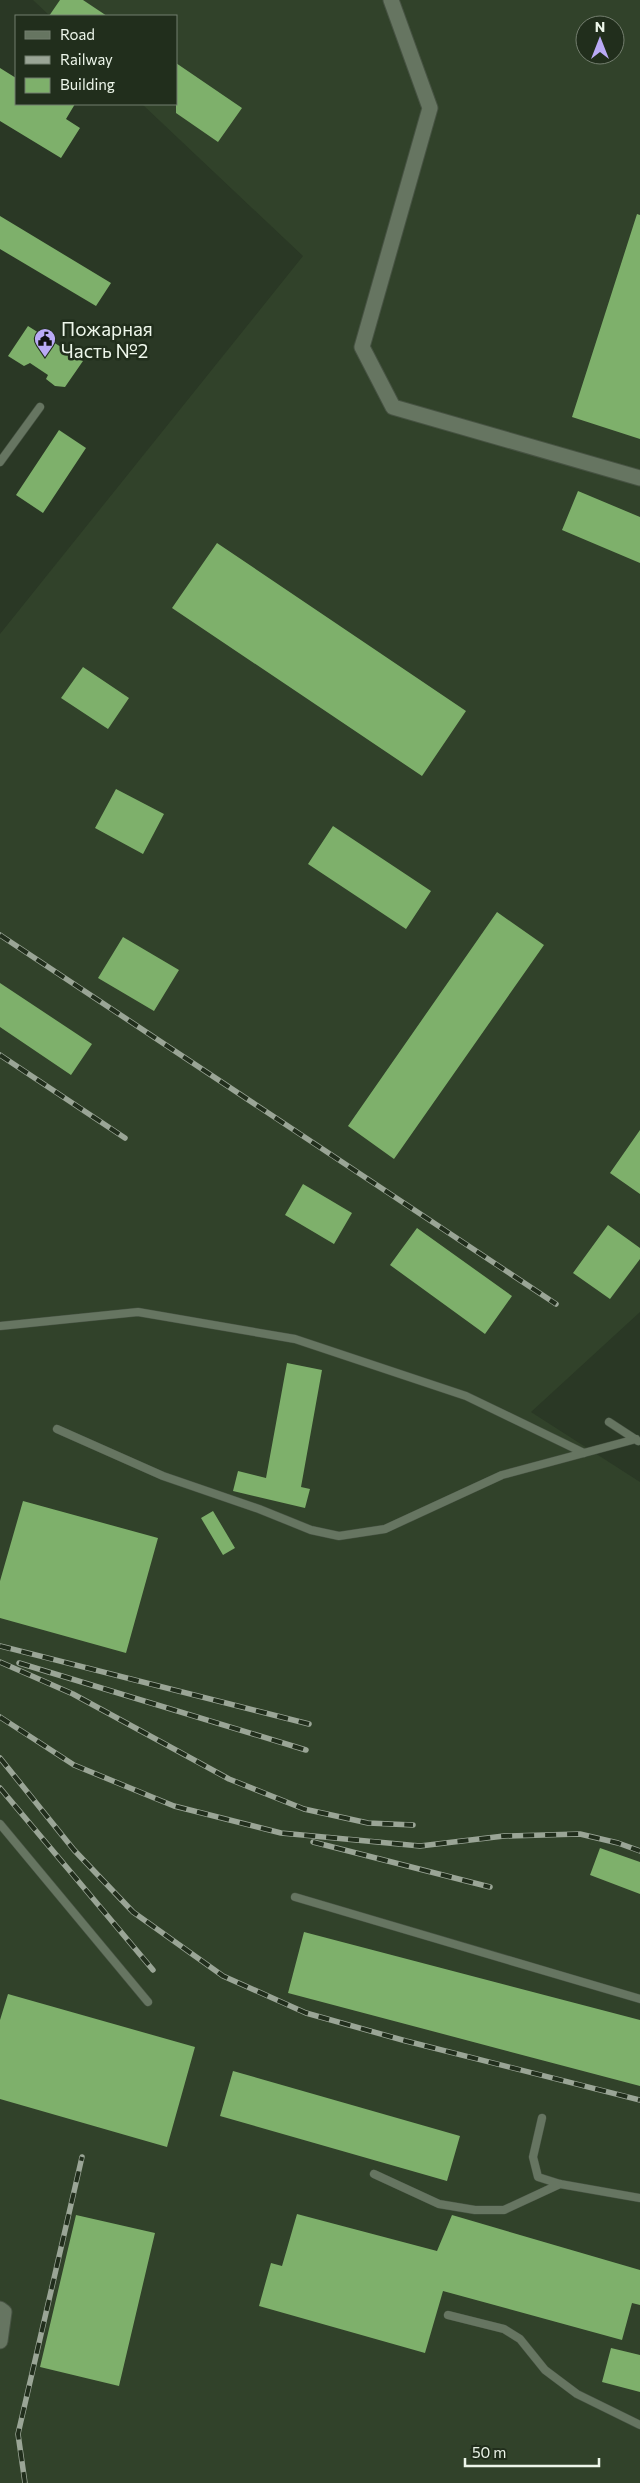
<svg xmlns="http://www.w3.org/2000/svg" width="640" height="2483" viewBox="0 0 640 2483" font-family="Commissioner,sans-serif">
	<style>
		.built { fill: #31422a; fill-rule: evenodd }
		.building { fill: #7eb06b }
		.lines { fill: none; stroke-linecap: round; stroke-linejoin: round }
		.lane-casing { stroke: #475343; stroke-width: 9 }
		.street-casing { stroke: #475343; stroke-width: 17 }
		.lane { stroke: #667561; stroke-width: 8 }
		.street { stroke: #667561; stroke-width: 15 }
		.rail-casing { stroke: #9aa596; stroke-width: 5.5 }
		.rail { stroke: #212e1c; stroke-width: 4; stroke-dasharray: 11; stroke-linecap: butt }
		.labels { text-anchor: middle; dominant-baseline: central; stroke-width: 5; stroke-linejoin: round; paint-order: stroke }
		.poi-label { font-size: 19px; fill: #edf6ea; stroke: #212e1c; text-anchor: start }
	</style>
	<rect width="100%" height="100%" fill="#2a3825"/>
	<path class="built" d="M 33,0 L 640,0 L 640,1312 L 531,1412 L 640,1482 L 640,2483 L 0,2483 L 0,634 L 303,256 L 142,104 L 176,104 L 176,16 L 50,16 ZM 585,25 L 615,25 L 615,55 L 585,55 Z"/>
	<path class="building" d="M 60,0 L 83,0 L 107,16 L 49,16 Z
		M 176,63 L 242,108 L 218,142 L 176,113 Z
		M 0,68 L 16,78 L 16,104 L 75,104 L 66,119 L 80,128 L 61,158 L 0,121 Z
		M 637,214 L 640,215 L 640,439 L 572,417 Z
		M 0,216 L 111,283 L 96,306 L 0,249 Z
		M 28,326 L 83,361 L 65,387 L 55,386 L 46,379 L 48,375 L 30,363 L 24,366 L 8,356 Z
		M 59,430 L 86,448 L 43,513 L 16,495 Z
		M 578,491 L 640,517 L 640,563 L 562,530 Z
		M 217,543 L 466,711 L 422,776 L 172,608 Z
		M 83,667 L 129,698 L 108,729 L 61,698 Z
		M 116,789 L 164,814 L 143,854 L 95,828 Z
		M 333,826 L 431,891 L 406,929 L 308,864 Z
		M 497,912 L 544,945 L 394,1159 L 348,1126 Z
		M 123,937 L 179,970 L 154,1011 L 98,978 Z
		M 0,983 L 92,1044 L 71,1075 L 0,1027 Z
		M 640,1130 L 640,1194 L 610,1173 Z
		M 303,1184 L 352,1213 L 334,1244 L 285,1215 Z
		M 608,1225 L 640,1248 L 640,1259 L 610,1299 L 573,1273 Z
		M 417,1228 L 512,1296 L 485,1334 L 390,1265 Z
		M 287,1363 L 322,1370 L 301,1487 L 310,1489 L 305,1508 L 233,1491 L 238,1471 L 266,1478 Z
		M 23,1501 L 158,1538 L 126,1653 L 0,1618 L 0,1581 Z
		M 213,1511 L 235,1548 L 223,1555 L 201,1518 Z
		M 600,1848 L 640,1862 L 640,1894 L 590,1875 Z
		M 304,1932 L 640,2020 L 640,2086 L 288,1993 Z
		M 8,1994 L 195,2047 L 167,2147 L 0,2099 L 0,2020 Z
		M 233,2071 L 460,2136 L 447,2181 L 220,2116 Z
		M 297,2214 L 437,2251 L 452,2215 L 640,2270 L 640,2305 L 632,2303 L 622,2340 L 443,2291 L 425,2353 L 259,2306 L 271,2263 L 282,2266 Z
		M 76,2215 L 155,2233 L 119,2386 L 40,2367 Z
		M 611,2348 L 640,2355 L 640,2392 L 602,2382 Z"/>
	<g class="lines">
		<g class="lane-casing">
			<path id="lane" d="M 0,462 L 40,407
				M 0,1326 L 138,1312 L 295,1339 L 466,1396 L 584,1453
				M 609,1422 L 638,1441
				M 57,1429 L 163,1476 L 259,1509 L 311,1530 L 339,1536 L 385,1529 L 502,1475 L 636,1439
				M 0,1824 L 148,2002
				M 295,1897 L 640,1999
				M 542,2118 L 533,2157 L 538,2177 L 560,2184 L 640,2198
				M 374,2174 L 439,2204 L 475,2210 L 504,2210 L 560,2184
				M 448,2315 L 504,2329 L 520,2339 L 545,2370 L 577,2394 L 640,2425"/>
		</g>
		<g class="street-casing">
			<path id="street" d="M 391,0 L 430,108 L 362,347 L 393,407 L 640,478
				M 0,2309 L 4,2312 L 0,2341"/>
		</g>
		<use href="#lane" class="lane"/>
		<use href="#street" class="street"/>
		<g class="rail-casing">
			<path id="rail" d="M 0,935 L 556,1304
				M 0,1055 L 125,1138
				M 0,1646 L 309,1724
				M 0,1662 L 73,1694 L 229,1779 L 304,1809 L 368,1823 L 413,1825
				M 19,1663 L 306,1750
				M 0,1717 L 74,1765 L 174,1806 L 281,1833 L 420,1846 L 504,1836 L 580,1834 L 618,1843 L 640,1851
				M 0,1758 L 74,1850 L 133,1912 L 223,1976 L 306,2013 L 406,2041 L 640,2100
				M 0,1788 L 153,1970
				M 313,1842 L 490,1887
				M 25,2483 L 18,2434 L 82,2157"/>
		</g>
		<use href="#rail" class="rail"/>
	</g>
	<defs>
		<g id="civic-pin" transform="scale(1.125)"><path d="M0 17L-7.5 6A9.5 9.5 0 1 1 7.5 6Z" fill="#baaaf6" stroke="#212e1c"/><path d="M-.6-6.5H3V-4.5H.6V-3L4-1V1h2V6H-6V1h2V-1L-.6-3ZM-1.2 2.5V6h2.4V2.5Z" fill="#111"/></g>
	</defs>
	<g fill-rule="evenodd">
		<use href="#civic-pin" x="45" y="339"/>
	</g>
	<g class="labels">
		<g class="poi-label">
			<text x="61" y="328">Пожарная<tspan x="61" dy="22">Часть №2</tspan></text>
		</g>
	</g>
	<rect x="15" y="15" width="162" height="90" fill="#212e1c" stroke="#737e6e"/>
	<rect x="25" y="31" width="25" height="8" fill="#667561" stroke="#737e6e"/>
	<text x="60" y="40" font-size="15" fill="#edf6ea">Road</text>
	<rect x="25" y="56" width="25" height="8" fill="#9aa596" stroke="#737e6e"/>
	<text x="60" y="65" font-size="15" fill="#edf6ea">Railway</text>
	<rect x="25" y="78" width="25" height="15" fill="#7eb06b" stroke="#737e6e"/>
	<text x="60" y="90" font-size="15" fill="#edf6ea">Building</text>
	<g transform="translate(600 40)"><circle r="24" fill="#212e1c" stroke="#737e6e"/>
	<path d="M0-4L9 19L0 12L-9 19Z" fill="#baaaf6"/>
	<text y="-8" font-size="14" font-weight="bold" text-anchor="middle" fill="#edf6ea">N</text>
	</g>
	<path d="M465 2458v8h134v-8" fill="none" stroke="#edf6ea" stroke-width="2.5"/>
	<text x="472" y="2458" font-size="15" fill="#edf6ea" stroke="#212e1c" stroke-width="4" paint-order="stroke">50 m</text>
</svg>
